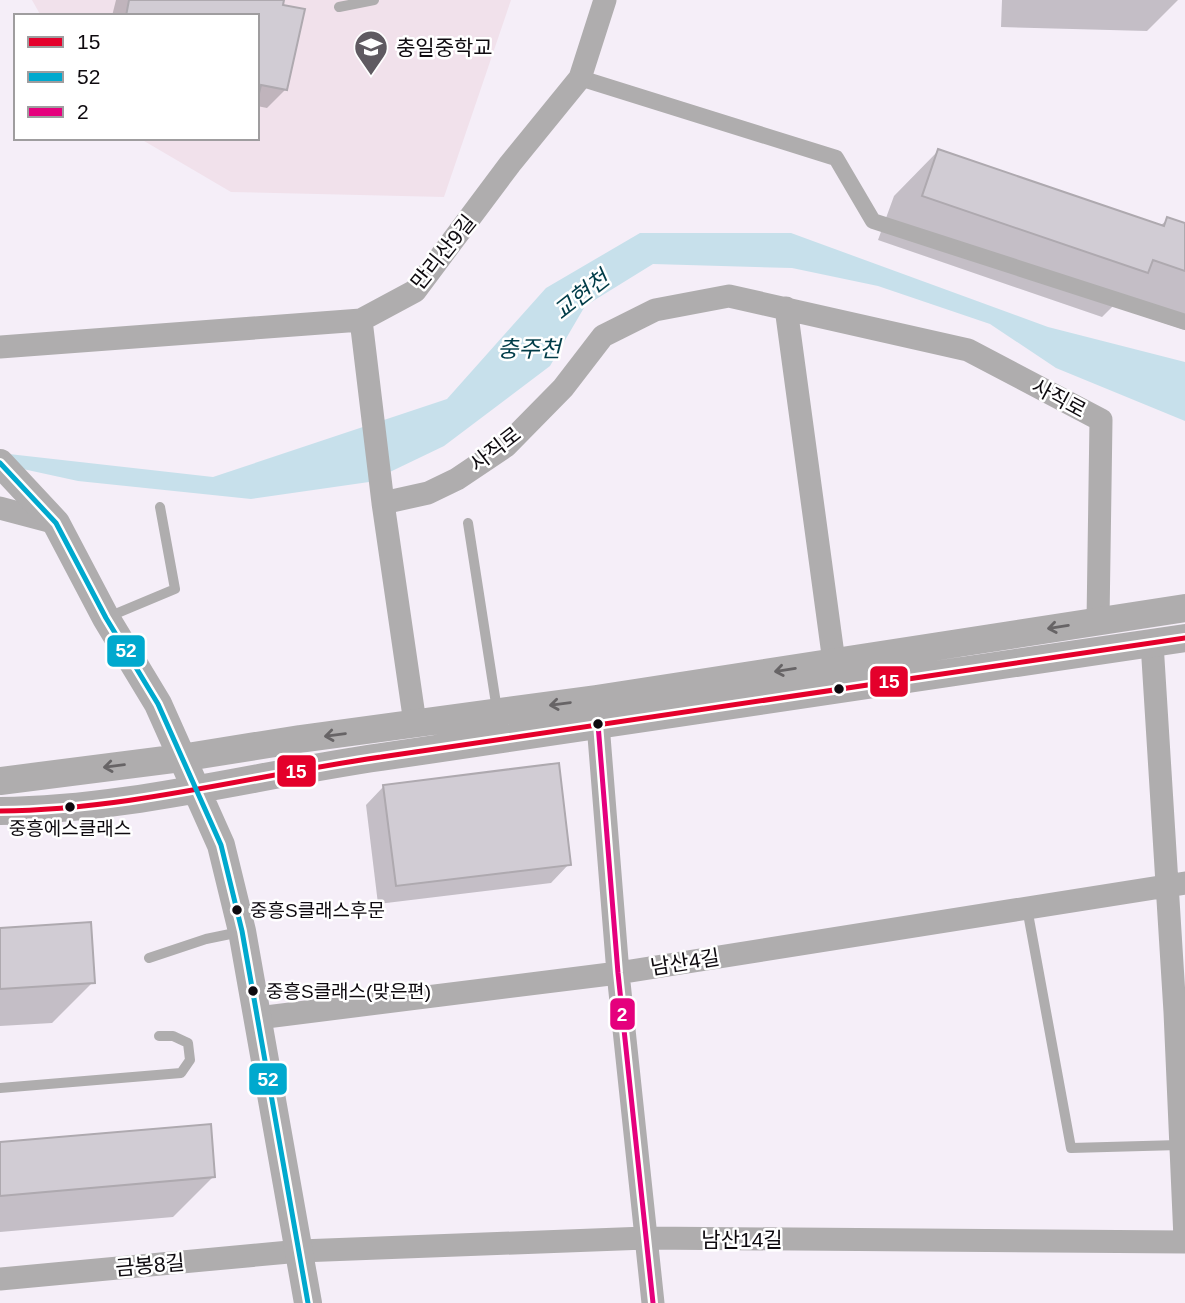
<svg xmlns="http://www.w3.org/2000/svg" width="1185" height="1303" viewBox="0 0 1185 1303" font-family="Helvetica,'Noto Sans KR',sans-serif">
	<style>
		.education { fill: #f1e1eb }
		.water { fill: #c7e0eb }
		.shadow { fill: #0003 }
		.building { fill: #d1ccd4; stroke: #aea9af; stroke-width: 2 }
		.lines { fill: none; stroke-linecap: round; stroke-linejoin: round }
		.service { stroke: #afadae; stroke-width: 10 }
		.pedestrian { stroke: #afadae; stroke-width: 16 }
		.minor { stroke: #afadae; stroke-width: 23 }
		.tertiary { stroke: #afadae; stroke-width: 28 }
		.bus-1-casing { stroke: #fff; stroke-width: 10 }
		.bus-2-casing { stroke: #fff; stroke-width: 10 }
		.bus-3-casing { stroke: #fff; stroke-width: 10 }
		.bus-1 { stroke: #e4002b; stroke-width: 5 }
		.bus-2 { stroke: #00a9ce; stroke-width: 5 }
		.bus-3 { stroke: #e5007d; stroke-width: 5 }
		.oneway { stroke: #676466 }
		.bus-dot { fill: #0e0a0f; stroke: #fff; stroke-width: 2.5 }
		.labels { text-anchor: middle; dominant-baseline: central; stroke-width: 5; stroke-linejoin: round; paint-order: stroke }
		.bus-label { font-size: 19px; fill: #0e0a0f; stroke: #fff; text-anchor: start }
		.poi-label { font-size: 21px; fill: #0e0a0f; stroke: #fff; text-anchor: start }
		.street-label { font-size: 21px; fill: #0e0a0f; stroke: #fff }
		.water-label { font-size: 23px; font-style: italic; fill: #003c48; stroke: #fff }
		.line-badge { stroke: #fff; stroke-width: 2.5 }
		.badge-label { font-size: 19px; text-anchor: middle; font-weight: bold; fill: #fff }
	</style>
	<rect width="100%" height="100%" fill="#f5eef8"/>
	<path class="education" d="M 32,0 L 511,0 L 444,197 L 231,192 L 139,138 L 257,138 L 257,16 L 41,16 Z"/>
	<path class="water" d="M 640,233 L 791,233 L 1048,327 L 1185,362 L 1185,421 L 1056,368 L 990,324 L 878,286 L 792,268 L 653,264 L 585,306 L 550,366 L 444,446 L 369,482 L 251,499 L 78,481 L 0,464 L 0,453 L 213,477 L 447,399 L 546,288 Z"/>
	<path class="shadow" d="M 116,0 L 282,0 L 286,89 L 267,108 L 257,106 L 257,16 L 112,16 Z
		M 1002,0 L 1178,0 L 1147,31 L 1001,27 Z
		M 938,151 L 1160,226 L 1168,219 L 1185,225 L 1185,330 L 1113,306 L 1102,317 L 878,240 L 894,196 Z
		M 384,786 L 569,864 L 551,883 L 378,904 L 366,805 Z
		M 0,929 L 93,982 L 52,1023 L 0,1026 Z
		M 0,1144 L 214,1176 L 173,1217 L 0,1232 Z"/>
	<path class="building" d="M 129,0 L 284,0 L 283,5 L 305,9 L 287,90 L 261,85 L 257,102 L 257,16 L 126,16 Z
		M 938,149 L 1164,226 L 1167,217 L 1185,223 L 1185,271 L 1153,260 L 1148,273 L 922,196 Z
		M 559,763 L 571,865 L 396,886 L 383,785 Z
		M 91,922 L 95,983 L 0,989 L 0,928 Z
		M 211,1124 L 215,1177 L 0,1196 L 0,1142 Z"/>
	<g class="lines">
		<path class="service" d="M 339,7 L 374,0
			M 468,523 L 497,710
			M 108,617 L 175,589 L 160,507
			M 1027,908 L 1071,1148 L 1179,1145
			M 149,958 L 206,939 L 240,932
			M 0,1088 L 181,1073 L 190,1060 L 188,1043 L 173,1036 L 159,1036"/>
		<path class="pedestrian" d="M 580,78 L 836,158 L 873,221 L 1185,322"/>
		<path class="minor" d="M 786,308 L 834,662
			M 361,320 L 383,503 L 415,723
			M 0,347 L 361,320 L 415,291 L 510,164 L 580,78 L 605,0
			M 383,503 L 428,493 L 457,479 L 506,446 L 563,388 L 603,336 L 655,310 L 729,296 L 968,350 L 1101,420 L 1098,621
			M 0,508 L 56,523
			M 1152,643 L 1175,1012 L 1185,1239
			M 598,724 L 618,973 L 653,1303
			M 258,1018 L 618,973 L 1185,883
			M 0,1279 L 300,1251 L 646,1238 L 1185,1242"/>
		<path class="tertiary" d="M 0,463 L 56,523 L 106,618 L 158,704 L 221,845 L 242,931 L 308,1303
			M 0,781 L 181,758 L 300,739 L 596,699 L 1185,608
			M 0,811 C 128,810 255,775 381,757 C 649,717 917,677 1185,638"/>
		<g class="bus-1-casing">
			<path id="bus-1" d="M 0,811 C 128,810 255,775 381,757 C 649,717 917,677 1185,638"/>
		</g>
		<g class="bus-2-casing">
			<path id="bus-2" d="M 0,463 L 56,523 L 106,618 L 158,704 L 221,845 L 242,931 L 308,1303"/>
		</g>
		<g class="bus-3-casing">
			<path id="bus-3" d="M 598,724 L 618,973 L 653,1303"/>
		</g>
		<use href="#bus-1" class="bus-1"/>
		<use href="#bus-2" class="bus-2"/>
		<use href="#bus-3" class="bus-3"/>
	</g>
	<defs><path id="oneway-shaft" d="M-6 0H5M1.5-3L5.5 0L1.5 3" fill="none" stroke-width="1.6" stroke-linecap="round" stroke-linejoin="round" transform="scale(1.75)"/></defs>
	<g class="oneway">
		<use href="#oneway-shaft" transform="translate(1058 627) rotate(171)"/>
		<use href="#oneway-shaft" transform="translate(785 670) rotate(171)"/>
		<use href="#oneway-shaft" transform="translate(560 704) rotate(172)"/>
		<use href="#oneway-shaft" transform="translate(335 735) rotate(173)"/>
		<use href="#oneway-shaft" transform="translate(114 766) rotate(173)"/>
	</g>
	<defs>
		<g id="school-pin" transform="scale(1.75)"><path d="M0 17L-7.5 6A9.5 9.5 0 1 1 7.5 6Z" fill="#5f5a61" stroke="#fff"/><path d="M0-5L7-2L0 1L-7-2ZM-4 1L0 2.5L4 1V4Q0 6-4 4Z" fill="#fff"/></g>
	</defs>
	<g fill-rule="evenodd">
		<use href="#school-pin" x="371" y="47"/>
	</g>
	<g class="bus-dot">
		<circle cx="839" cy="689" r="6"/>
		<circle cx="598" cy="724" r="6"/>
		<circle cx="70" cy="807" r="6"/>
		<circle cx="237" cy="910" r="6"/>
		<circle cx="253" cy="991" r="6"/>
	</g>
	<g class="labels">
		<g class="bus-label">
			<text x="70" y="828" text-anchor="middle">중흥에스클래스</text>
			<text x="250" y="910">중흥S클래스후문</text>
			<text x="266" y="991">중흥S클래스(맞은편)</text>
		</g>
		<g class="poi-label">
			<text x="396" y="47">충일중학교</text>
		</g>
		<g class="street-label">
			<text transform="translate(443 252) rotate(-51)">만리산9길</text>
			<text transform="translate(1059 398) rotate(28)">사직로</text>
			<text transform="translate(495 449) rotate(-38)">사직로</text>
			<text transform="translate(685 962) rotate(-9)">남산4길</text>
			<text x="742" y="1239">남산14길</text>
			<text transform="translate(150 1265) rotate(-5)">금봉8길</text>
		</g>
		<g class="water-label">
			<text transform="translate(581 295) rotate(-38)">교현천</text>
			<text x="529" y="349">충주천</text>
		</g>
	</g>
	<g class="line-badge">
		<rect x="106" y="634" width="40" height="34" rx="7" fill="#00a9ce"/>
		<rect x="869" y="665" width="40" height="33" rx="7" fill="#e4002b"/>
		<rect x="276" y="754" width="41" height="34" rx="7" fill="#e4002b"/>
		<rect x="609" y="997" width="27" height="34" rx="7" fill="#e5007d"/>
		<rect x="248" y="1062" width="40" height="34" rx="7" fill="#00a9ce"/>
	</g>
	<g class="badge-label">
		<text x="126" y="657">52</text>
		<text x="889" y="688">15</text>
		<text x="296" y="778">15</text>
		<text x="622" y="1021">2</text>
		<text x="268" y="1086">52</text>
	</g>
	<rect x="14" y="14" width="245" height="126" fill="#ffffff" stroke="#9f9d9f" stroke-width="2"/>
	<rect x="28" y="37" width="35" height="10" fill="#e4002b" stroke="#9f9d9f" stroke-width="2"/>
	<text x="77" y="49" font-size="21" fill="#0e0a0f">15</text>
	<rect x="28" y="72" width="35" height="10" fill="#00a9ce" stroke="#9f9d9f" stroke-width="2"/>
	<text x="77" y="84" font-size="21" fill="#0e0a0f">52</text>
	<rect x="28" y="107" width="35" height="10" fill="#e5007d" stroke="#9f9d9f" stroke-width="2"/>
	<text x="77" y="119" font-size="21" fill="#0e0a0f">2</text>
</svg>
